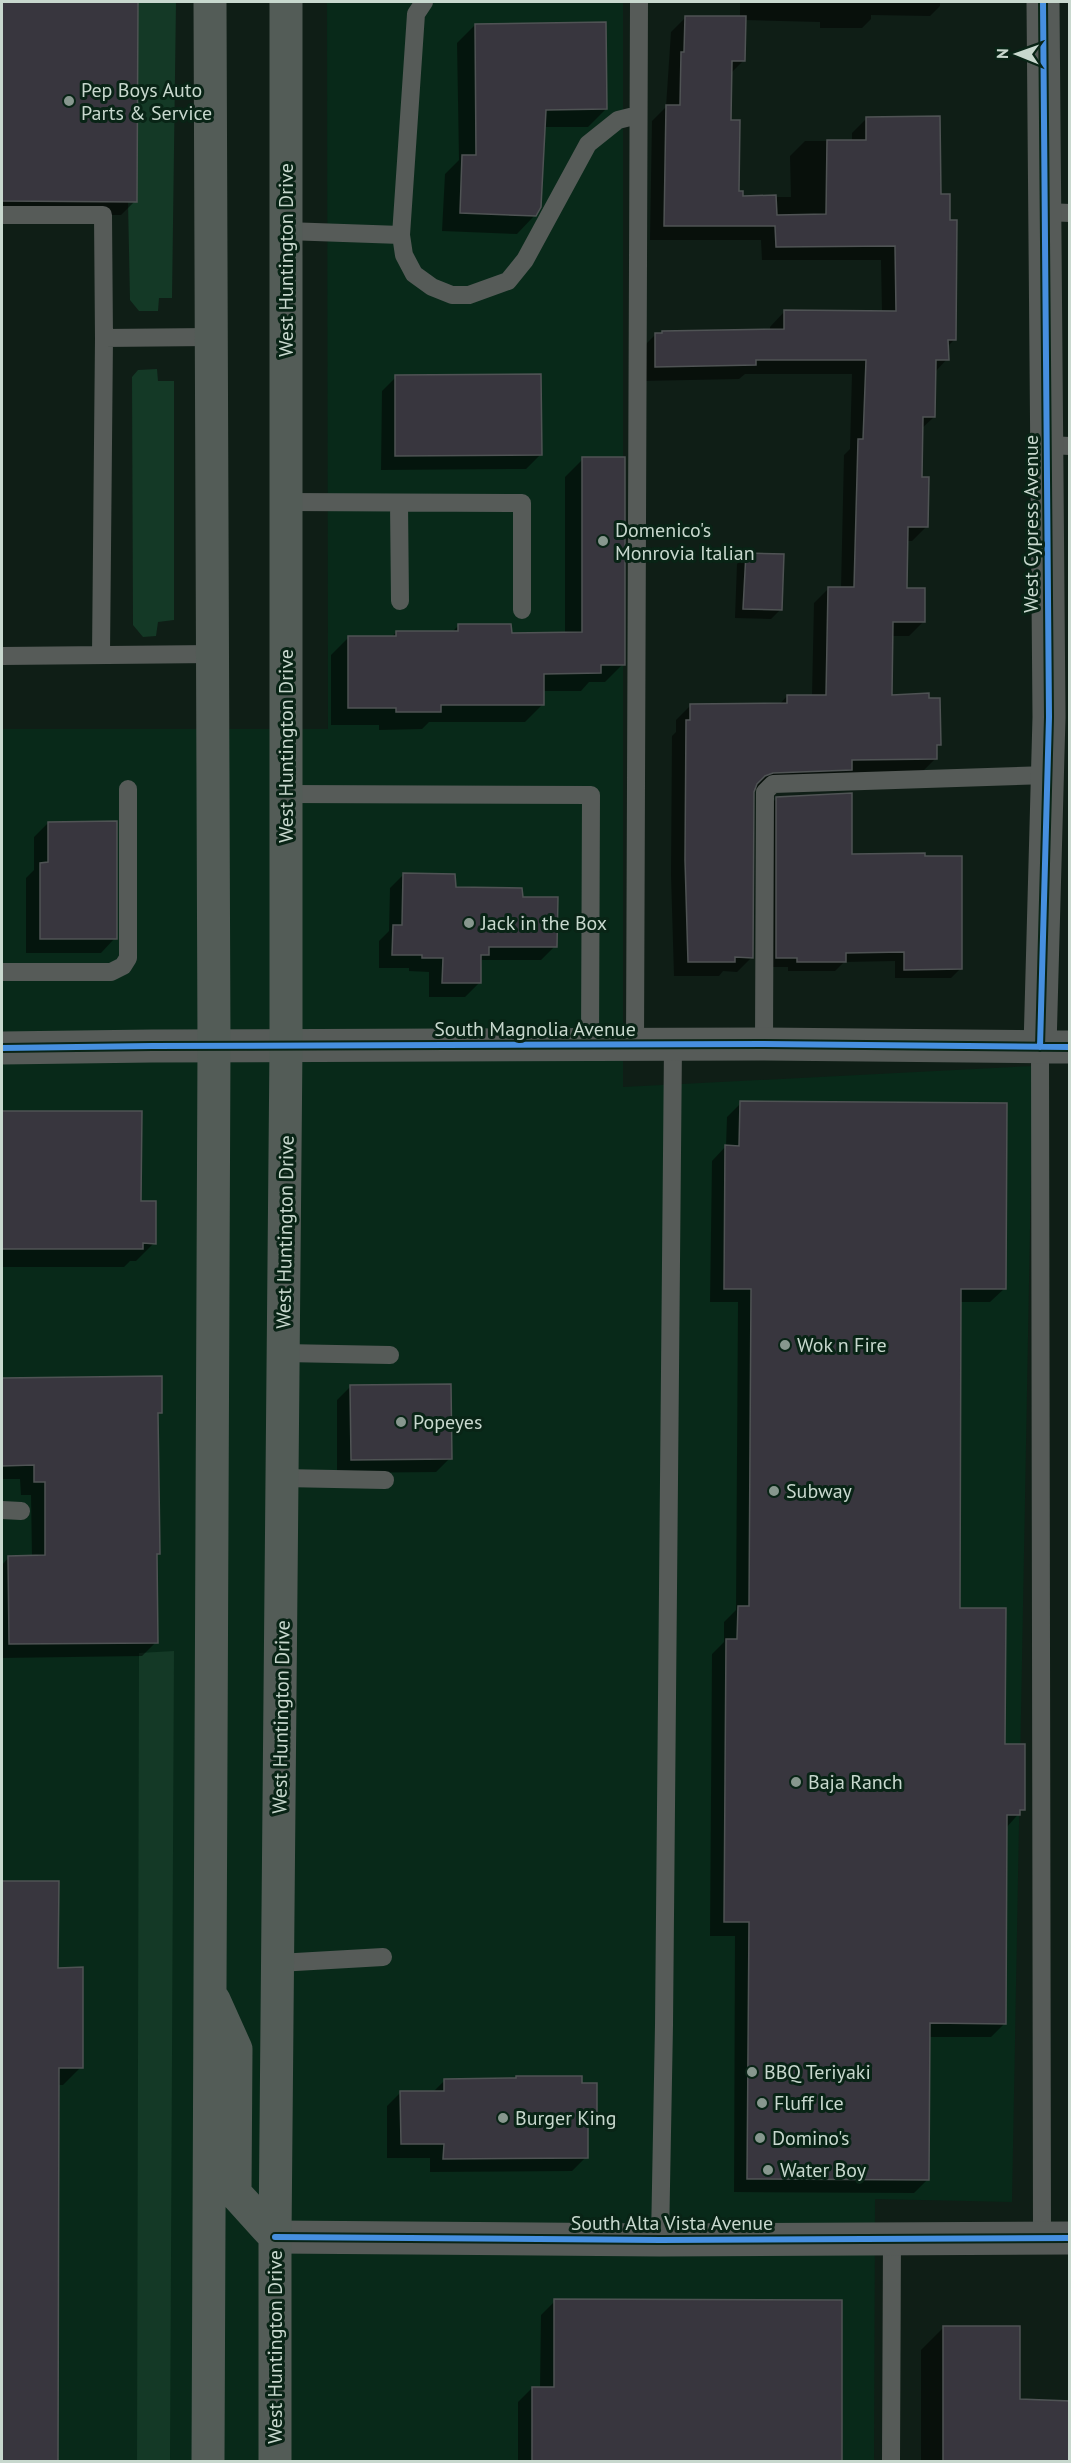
<svg xmlns="http://www.w3.org/2000/svg" width="1071" height="2463" viewBox="0 0 1071 2463" font-family="'PT Sans',sans-serif">
	<style>
		.built { fill: #082919 }
		.green { fill: #143926 }
		.shadow { fill: #0007 }
		.building { fill: #38363e; stroke: #4f5354; stroke-width: 1.5 }
		.lines { fill: none; stroke-linecap: round; stroke-linejoin: round }
		.lane { stroke: #565b58; stroke-width: 18 }
		.street { stroke: #565b58; stroke-width: 33 }
		.primary { stroke: #535c57; stroke-width: 33 }
		.cycleway-casing { stroke: #092416; stroke-width: 10 }
		.cycleway { stroke: #468fdf; stroke-width: 6 }
		.poi-dot { fill: #87978e; stroke: #092416; stroke-width: 2 }
		.labels { text-anchor: middle; dominant-baseline: central; stroke-width: 6; stroke-linejoin: round; paint-order: stroke }
		.poi-label { font-size: 20px; fill: #c8d8ce; stroke: #092416; text-anchor: start }
		.street-label { font-size: 20px; fill: #c8d8ce; stroke: #092416 }
	</style>
	<rect width="100%" height="100%" fill="#0f1e16"/>
	<path class="built" d="M 327,2 L 623,2 L 623,1087 L 1033,1066 L 1012,2202 L 875,2199 L 874,2461 L 2,2462 L 2,729 L 328,729 Z"/>
	<path class="green" d="M 138,2 L 176,2 L 172,298 L 159,298 L 158,311 L 139,311 L 130,300 L 128,202 L 137,201 Z
		M 157,369 L 158,381 L 174,381 L 174,620 L 158,622 L 156,636 L 143,637 L 133,625 L 132,377 L 138,370 Z
		M 174,1651 L 170,2461 L 137,2462 L 139,1653 Z"/>
	<path class="shadow" d="M 2,2 L 137,2 L 135,201 L 121,215 L 2,215 Z
		M 740,2 L 940,2 L 940,6 L 930,16 L 871,15 L 871,19 L 862,28 L 820,28 L 820,22 L 744,20 L 744,60 L 730,74 L 729,122 L 738,192 L 741,197 L 791,197 L 790,156 L 805,141 L 852,141 L 852,133 L 867,118 L 939,195 L 955,339 L 947,347 L 947,359 L 935,372 L 934,417 L 921,429 L 920,479 L 927,526 L 912,541 L 906,541 L 906,589 L 923,622 L 909,636 L 892,636 L 891,696 L 940,744 L 935,749 L 936,758 L 921,773 L 836,784 L 754,788 L 752,957 L 737,972 L 723,971 L 719,976 L 674,976 L 671,875 L 672,736 L 676,732 L 676,720 L 690,706 L 779,705 L 787,696 L 812,696 L 814,603 L 828,589 L 841,589 L 844,455 L 850,449 L 852,374 L 745,374 L 739,379 L 641,381 L 641,349 L 655,335 L 770,331 L 770,327 L 784,312 L 882,312 L 881,260 L 762,260 L 761,240 L 650,240 L 652,121 L 666,107 L 671,32 L 686,17 L 740,17 Z
		M 475,25 L 606,109 L 588,127 L 543,127 L 535,215 L 517,234 L 442,231 L 445,174 L 459,160 L 457,43 Z
		M 396,377 L 540,455 L 526,469 L 381,470 L 382,391 Z
		M 583,459 L 623,664 L 605,682 L 589,682 L 581,691 L 543,691 L 543,704 L 525,722 L 429,722 L 422,729 L 379,730 L 379,725 L 331,725 L 331,655 L 349,637 L 391,638 L 396,632 L 452,632 L 459,625 L 510,634 L 565,634 L 565,477 Z
		M 746,554 L 781,609 L 771,619 L 735,618 L 737,564 Z
		M 850,794 L 851,856 L 961,968 L 951,978 L 895,978 L 895,961 L 844,962 L 835,971 L 788,971 L 788,967 L 767,967 L 769,806 L 778,797 Z
		M 48,823 L 115,938 L 101,953 L 26,953 L 26,878 L 34,870 L 34,837 Z
		M 404,874 L 454,889 L 521,898 L 555,946 L 541,960 L 482,960 L 479,983 L 465,997 L 429,997 L 429,972 L 409,971 L 409,968 L 379,968 L 379,941 L 389,931 L 390,888 Z
		M 741,1103 L 1005,1288 L 990,1302 L 960,1302 L 958,1610 L 1023,1809 L 1006,1828 L 1005,2023 L 991,2037 L 929,2037 L 928,2179 L 914,2193 L 734,2192 L 735,1936 L 710,1936 L 712,1654 L 724,1642 L 724,1622 L 736,1610 L 738,1302 L 710,1302 L 712,1161 L 726,1146 L 727,1117 Z
		M 2,1113 L 140,1113 L 140,1203 L 154,1243 L 136,1261 L 130,1261 L 124,1267 L 2,1267 Z
		M 160,1377 L 161,1412 L 157,1416 L 158,1553 L 155,1557 L 156,1642 L 142,1656 L 2,1658 L 2,1565 L 9,1557 L 32,1557 L 31,1495 L 21,1495 L 20,1479 L 2,1479 L 2,1379 Z
		M 351,1386 L 450,1458 L 436,1472 L 337,1473 L 337,1400 Z
		M 2,1800 L 3,1801 L 3,1883 L 57,1969 L 81,2067 L 63,2085 L 57,2085 L 56,2462 L 2,2462 Z
		M 445,2080 L 580,2084 L 595,2119 L 586,2128 L 586,2157 L 572,2171 L 430,2172 L 430,2158 L 387,2158 L 387,2106 L 401,2092 L 433,2092 Z
		M 555,2301 L 840,2462 L 518,2462 L 518,2402 L 532,2388 L 540,2388 L 541,2315 Z
		M 944,2327 L 1019,2401 L 1070,2462 L 921,2462 L 921,2350 Z"/>
	<path class="building" d="M 2,2 L 138,2 L 137,202 L 2,201 Z
		M 685,16 L 746,16 L 745,61 L 732,61 L 731,120 L 740,120 L 739,191 L 743,191 L 743,196 L 776,195 L 777,215 L 826,214 L 827,140 L 866,140 L 866,117 L 940,116 L 941,194 L 950,194 L 950,220 L 957,220 L 956,340 L 948,340 L 949,360 L 936,360 L 935,417 L 923,417 L 922,477 L 929,477 L 928,527 L 908,527 L 907,588 L 925,588 L 925,622 L 893,622 L 892,695 L 929,693 L 929,698 L 940,698 L 941,745 L 937,745 L 937,759 L 852,760 L 852,770 L 773,773 L 765,776 L 757,784 L 754,792 L 753,958 L 735,957 L 735,962 L 688,962 L 685,860 L 686,720 L 690,720 L 690,704 L 787,703 L 787,695 L 826,695 L 828,587 L 854,587 L 858,439 L 863,439 L 866,360 L 756,360 L 756,365 L 655,367 L 655,333 L 662,333 L 662,331 L 784,329 L 784,310 L 896,311 L 895,246 L 776,247 L 775,226 L 664,226 L 666,105 L 680,105 L 681,52 L 684,52 Z
		M 606,22 L 607,109 L 546,110 L 541,207 L 536,216 L 460,213 L 462,155 L 476,155 L 475,24 Z
		M 541,374 L 542,455 L 395,456 L 395,375 Z
		M 582,457 L 625,457 L 625,665 L 601,665 L 601,673 L 544,674 L 544,705 L 441,705 L 441,712 L 396,712 L 396,708 L 348,708 L 348,636 L 396,636 L 396,631 L 458,631 L 458,624 L 511,624 L 512,633 L 582,632 Z
		M 746,553 L 784,554 L 782,610 L 743,609 Z
		M 852,793 L 852,854 L 925,853 L 925,856 L 962,856 L 962,969 L 904,970 L 904,952 L 846,953 L 846,962 L 797,962 L 797,958 L 776,958 L 776,797 Z
		M 117,821 L 117,939 L 40,939 L 40,863 L 48,862 L 48,822 Z
		M 403,873 L 455,874 L 456,887 L 522,888 L 523,897 L 558,897 L 557,947 L 489,947 L 489,955 L 481,955 L 481,983 L 442,983 L 443,958 L 422,958 L 422,955 L 392,955 L 393,925 L 402,925 Z
		M 740,1101 L 1007,1103 L 1006,1289 L 961,1289 L 960,1608 L 1006,1608 L 1005,1744 L 1025,1744 L 1025,1810 L 1020,1810 L 1020,1815 L 1007,1815 L 1006,2024 L 930,2023 L 929,2180 L 747,2179 L 749,1922 L 724,1922 L 726,1639 L 737,1639 L 738,1606 L 749,1606 L 751,1289 L 724,1289 L 725,1145 L 739,1146 Z
		M 2,1111 L 142,1111 L 141,1201 L 156,1201 L 156,1244 L 143,1243 L 143,1249 L 2,1249 Z
		M 162,1376 L 162,1413 L 158,1413 L 160,1554 L 157,1554 L 158,1643 L 9,1644 L 8,1556 L 45,1555 L 45,1482 L 34,1482 L 34,1465 L 2,1466 L 2,1378 Z
		M 451,1384 L 452,1459 L 351,1460 L 350,1385 Z
		M 2,1881 L 59,1881 L 58,1968 L 83,1967 L 83,2068 L 59,2068 L 58,2462 L 2,2462 Z
		M 516,2076 L 582,2076 L 582,2083 L 597,2083 L 597,2119 L 588,2120 L 588,2158 L 443,2159 L 444,2144 L 401,2144 L 400,2091 L 444,2091 L 444,2079 L 516,2078 Z
		M 554,2299 L 842,2300 L 842,2462 L 532,2462 L 532,2387 L 554,2387 Z
		M 943,2326 L 1020,2326 L 1020,2399 L 1070,2401 L 1070,2462 L 943,2462 Z"/>
	<g class="lines">
		<path class="lane" d="M 424,2 L 416,14 L 401,235 L 404,255 L 414,274 L 432,287 L 452,295 L 469,295 L 508,281 L 525,260 L 588,144 L 618,120 L 638,115
			M 1046,212 L 1070,213
			M 2,215 L 103,215 L 104,338 L 210,337
			M 286,231 L 401,235
			M 1047,445 L 1070,446
			M 286,502 L 522,503 L 522,610
			M 399,503 L 400,601
			M 101,655 L 104,338
			M 2,656 L 213,654
			M 286,794 L 591,795 L 590,1045
			M 2,972 L 111,972 L 123,966 L 128,958 L 128,789
			M 764,1044 L 765,792 L 773,784 L 1048,775
			M 635,1045 L 639,2
			M 1040,1047 L 1042,2237
			M 284,1353 L 390,1355
			M 283,1478 L 385,1480
			M 2,1510 L 21,1511
			M 278,1963 L 383,1957
			M 660,2240 L 664,2025 L 673,1045
			M 891,2462 L 892,2238"/>
		<path class="street" d="M 1040,1047 L 1049,717 L 1043,2
			M 2,1048 L 152,1046 L 764,1044 L 1070,1047
			M 275,2237 L 660,2240 L 1070,2238"/>
		<path class="primary" d="M 214,2000 L 236,2049 L 235,2193 L 275,2237
			M 208,2462 L 214,1046 L 210,2
			M 275,2462 L 275,2237 L 286,1046 L 286,2"/>
		<g class="cycleway-casing">
			<path id="cycleway" d="M 1040,1047 L 1049,717 L 1043,2
				M 2,1048 L 152,1046 L 764,1044 L 1070,1047
				M 275,2237 L 660,2240 L 1070,2238"/>
		</g>
		<use href="#cycleway" class="cycleway"/>
	</g>
	<g class="poi-dot">
		<circle cx="69" cy="101" r="6"/>
		<circle cx="603" cy="541" r="6"/>
		<circle cx="469" cy="923" r="6"/>
		<circle cx="785" cy="1345" r="6"/>
		<circle cx="401" cy="1422" r="6"/>
		<circle cx="774" cy="1491" r="6"/>
		<circle cx="796" cy="1782" r="6"/>
		<circle cx="752" cy="2072" r="6"/>
		<circle cx="762" cy="2103" r="6"/>
		<circle cx="503" cy="2118" r="6"/>
		<circle cx="760" cy="2138" r="6"/>
		<circle cx="768" cy="2170" r="6"/>
	</g>
	<g class="labels">
		<g class="poi-label">
			<text x="81" y="90">Pep Boys Auto<tspan x="81" dy="23">Parts &amp; Service</tspan></text>
			<text x="615" y="530">Domenico's<tspan x="615" dy="23">Monrovia Italian</tspan></text>
			<text x="481" y="923">Jack in the Box</text>
			<text x="797" y="1345">Wok n Fire</text>
			<text x="413" y="1422">Popeyes</text>
			<text x="786" y="1491">Subway</text>
			<text x="808" y="1782">Baja Ranch</text>
			<text x="764" y="2072">BBQ Teriyaki</text>
			<text x="774" y="2103">Fluff Ice</text>
			<text x="515" y="2118">Burger King</text>
			<text x="772" y="2138">Domino's</text>
			<text x="780" y="2170">Water Boy</text>
		</g>
		<g class="street-label">
			<text transform="translate(286 260) rotate(-90)">West Huntington Drive</text>
			<text transform="translate(1031 524) rotate(-90)">West Cypress Avenue</text>
			<text transform="translate(286 746) rotate(-90)">West Huntington Drive</text>
			<text x="535" y="1029">South Magnolia Avenue</text>
			<text transform="translate(285 1232) rotate(-89)">West Huntington Drive</text>
			<text transform="translate(281 1717) rotate(-89)">West Huntington Drive</text>
			<text x="672" y="2223">South Alta Vista Avenue</text>
			<text transform="translate(275 2347) rotate(-90)">West Huntington Drive</text>
		</g>
	</g>
	<rect width="1071" height="2463" fill="none" stroke="#c8d8ce" stroke-width="6"/>
	<g transform="translate(1017 54) rotate(271)" stroke="#092416" stroke-width="4.5" paint-order="stroke">
	<path d="M0-4.5L10 22L0 15L-10 22Z" fill="#c8d8ce"/>
	<text y="-9" font-size="16" font-weight="bold" text-anchor="middle" fill="#c8d8ce">N</text>
	</g>
</svg>
